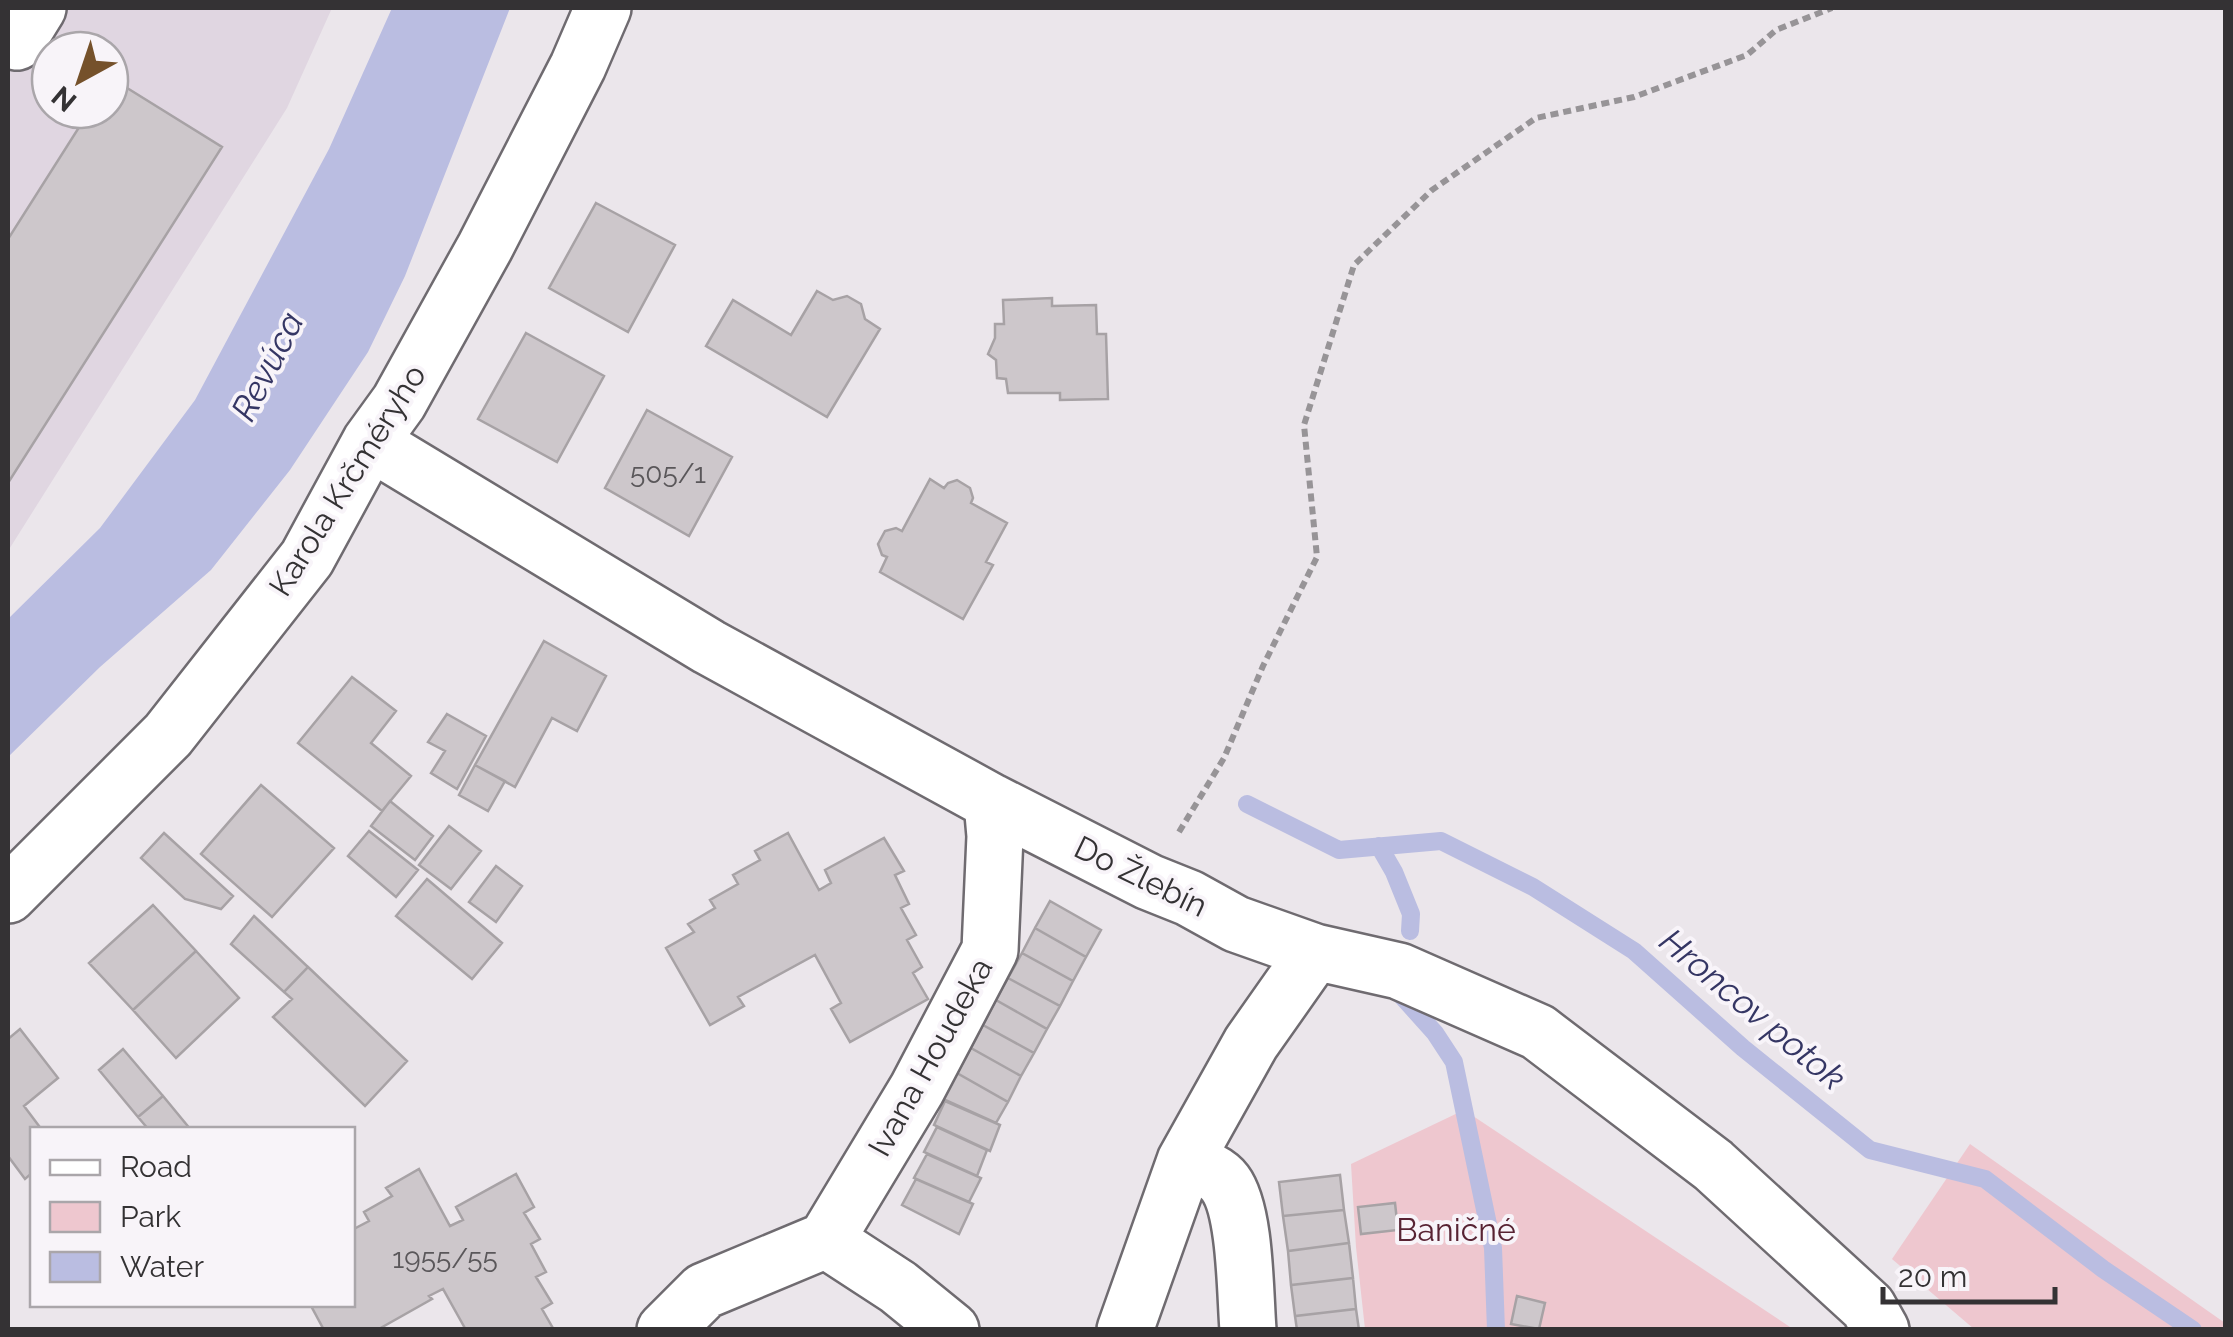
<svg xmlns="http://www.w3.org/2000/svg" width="2233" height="1337" viewBox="0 0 2233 1337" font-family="Raleway,sans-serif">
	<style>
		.built { fill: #e0d6e1; fill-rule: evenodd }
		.green { fill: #eec7cf }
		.water { fill: #babde1 }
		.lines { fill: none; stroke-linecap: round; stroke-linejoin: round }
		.stream { stroke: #babde1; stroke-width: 18 }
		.building { fill: #cdc7cb; stroke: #a7a2a5; stroke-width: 2.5 }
		.minor-casing { stroke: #6f6b70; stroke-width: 60 }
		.path { stroke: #979497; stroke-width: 6; stroke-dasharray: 8 5; stroke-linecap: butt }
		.minor { stroke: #fff; stroke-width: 55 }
		.labels { text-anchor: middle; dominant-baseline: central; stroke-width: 8; stroke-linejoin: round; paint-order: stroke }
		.number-label { font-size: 28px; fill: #5a575a }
		.street-label { font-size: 32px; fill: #343234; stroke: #f8f4f9 }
		.park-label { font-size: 32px; fill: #582333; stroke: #f8f4f9 }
		.water-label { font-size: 35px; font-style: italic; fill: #353664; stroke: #f8f4f9 }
	</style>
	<rect width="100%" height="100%" fill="#ebe6eb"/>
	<path class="built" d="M 8,8 L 332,8 L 287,108 L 8,551 ZM 50,50 L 110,50 L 110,110 L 50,110 Z"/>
	<path class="green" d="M 1464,1110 L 1793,1329 L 1365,1329 L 1356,1247 L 1351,1164 Z
		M 1970,1144 L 2225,1323 L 2225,1329 L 1974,1329 L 1892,1259 Z"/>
	<path class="water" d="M 392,8 L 510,8 L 405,276 L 368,352 L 290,470 L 211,570 L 100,667 L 8,757 L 8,619 L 100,528 L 195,400 L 329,149 Z"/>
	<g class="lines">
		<path class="stream" d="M 1247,804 L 1339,850 L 1441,841 L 1533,887 L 1634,951 L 1743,1048 L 1870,1150 L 1985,1179 L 2103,1269 L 2193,1330
			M 1379,846 L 1394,872 L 1411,914 L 1410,931
			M 1400,994 L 1435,1033 L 1454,1062 L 1493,1248 L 1496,1330"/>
	</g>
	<path class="building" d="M 111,78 L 222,147 L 8,483 L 8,239 L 90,110 L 110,110 Z
		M 596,203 L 675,245 L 628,332 L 549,288 Z
		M 817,291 L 833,300 L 847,296 L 861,304 L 865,319 L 880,329 L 827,417 L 706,346 L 733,300 L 791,335 Z
		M 1052,298 L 1052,306 L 1096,305 L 1097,334 L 1106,334 L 1108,399 L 1060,400 L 1060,393 L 1008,393 L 1006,379 L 997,378 L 996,360 L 988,354 L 995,338 L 995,324 L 1004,324 L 1003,300 Z
		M 526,333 L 604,376 L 557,462 L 478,419 Z
		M 647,410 L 732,457 L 689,536 L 605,488 Z
		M 930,479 L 944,488 L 948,483 L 957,480 L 970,488 L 973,498 L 971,503 L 1007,523 L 986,562 L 993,565 L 963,619 L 880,572 L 887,557 L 882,555 L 878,544 L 885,531 L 896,528 L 902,531 Z
		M 544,641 L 606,676 L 577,731 L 552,718 L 515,787 L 475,765 Z
		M 352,677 L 396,711 L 371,743 L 411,776 L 382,811 L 298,743 Z
		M 447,714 L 486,736 L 457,789 L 431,773 L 445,751 L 428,742 Z
		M 475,765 L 505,781 L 488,811 L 459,795 Z
		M 261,785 L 334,848 L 272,917 L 201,854 Z
		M 390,801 L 433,836 L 415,860 L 371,826 Z
		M 449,826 L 481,851 L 451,889 L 419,865 Z
		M 369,831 L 418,870 L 396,897 L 348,856 Z
		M 164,833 L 233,896 L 221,909 L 185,899 L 141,858 Z
		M 788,833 L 819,890 L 831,883 L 825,870 L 884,838 L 904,871 L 895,875 L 909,904 L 901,908 L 916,935 L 907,940 L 922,967 L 913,973 L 928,999 L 850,1042 L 831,1009 L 841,1003 L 815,955 L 738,997 L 744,1006 L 710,1025 L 666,948 L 694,932 L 688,924 L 715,908 L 710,900 L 738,884 L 733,875 L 760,860 L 755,851 Z
		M 496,866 L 522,886 L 496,922 L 469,902 Z
		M 427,879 L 502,943 L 472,979 L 396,916 Z
		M 1050,901 L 1101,930 L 1086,957 L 1035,928 Z
		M 153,905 L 196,951 L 133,1010 L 89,963 Z
		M 254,916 L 308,967 L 284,992 L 231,944 Z
		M 1035,928 L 1086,957 L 1073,981 L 1022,953 Z
		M 196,951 L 239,998 L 176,1058 L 133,1010 Z
		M 1022,953 L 1073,981 L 1060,1006 L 1008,978 Z
		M 308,967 L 407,1061 L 365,1106 L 273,1017 L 292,999 L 284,992 Z
		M 1008,978 L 1060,1006 L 1047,1029 L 996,1000 Z
		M 996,1000 L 1047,1029 L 1034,1053 L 983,1025 Z
		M 983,1025 L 1034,1053 L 1021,1076 L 971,1048 Z
		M 20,1029 L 58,1078 L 24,1106 L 42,1130 L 32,1130 L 32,1173 L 25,1179 L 8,1156 L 8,1039 Z
		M 971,1048 L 1021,1076 L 1008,1102 L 957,1073 Z
		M 123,1049 L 163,1096 L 138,1117 L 99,1070 Z
		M 957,1073 L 1008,1102 L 996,1123 L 943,1099 Z
		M 163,1096 L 191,1130 L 149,1130 L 138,1117 Z
		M 945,1101 L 1000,1125 L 990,1151 L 934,1125 Z
		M 937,1127 L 987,1150 L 977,1176 L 924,1152 Z
		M 927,1154 L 981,1178 L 969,1202 L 914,1178 Z
		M 419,1169 L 450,1226 L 463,1220 L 456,1207 L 516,1174 L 534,1207 L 524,1213 L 540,1239 L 531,1244 L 546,1272 L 536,1277 L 552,1303 L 542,1309 L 554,1330 L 466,1330 L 443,1289 L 429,1296 L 432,1299 L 377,1330 L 324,1330 L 310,1304 L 352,1304 L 352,1230 L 369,1221 L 364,1212 L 392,1196 L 386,1188 Z
		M 1340,1175 L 1344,1210 L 1283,1216 L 1279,1182 Z
		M 916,1179 L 973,1204 L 959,1234 L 902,1205 Z
		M 1395,1203 L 1398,1230 L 1361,1234 L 1358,1207 Z
		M 1344,1210 L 1349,1243 L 1288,1251 L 1283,1216 Z
		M 1349,1243 L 1353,1278 L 1291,1285 L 1288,1251 Z
		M 1353,1278 L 1356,1309 L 1295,1316 L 1291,1285 Z
		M 1517,1296 L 1545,1303 L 1539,1329 L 1511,1324 Z
		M 1356,1309 L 1359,1330 L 1297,1330 L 1295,1316 Z"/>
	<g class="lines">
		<g class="minor-casing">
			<path id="minor" d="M 8,36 L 17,42 L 38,8
				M 370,442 L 709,647 L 992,802 L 1149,882 L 1189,898 L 1236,924 L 1315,952 L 1399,971 L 1538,1032 L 1713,1165 L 1868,1307 L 1881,1330
				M 8,895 L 168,735 L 307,558 L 370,442 L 399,402 L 485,247 L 578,66 L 603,8
				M 1185,1161 C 1198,1166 1216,1171 1225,1183 C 1246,1211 1245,1293 1248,1330
				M 826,1240 L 917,1089 L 990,950 L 995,836 L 992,802
				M 665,1330 L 704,1291 L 826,1240 L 898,1287 L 951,1330
				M 1125,1330 L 1185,1161 L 1251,1043 L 1315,952"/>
		</g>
		<path class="path" d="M 1179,832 L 1224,758 L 1263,666 L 1317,557 L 1304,425 L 1354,265 L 1432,190 L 1536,118 L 1634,97 L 1747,55 L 1776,30 L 1832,8"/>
		<use href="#minor" class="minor"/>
	</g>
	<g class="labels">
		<g class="number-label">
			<text x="668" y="473">505/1</text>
			<text x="445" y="1258">1955/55</text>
		</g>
		<g class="street-label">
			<text transform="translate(347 480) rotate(-58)">Karola Krčméryho</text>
			<text transform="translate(1141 876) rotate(26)">Do Žlebín</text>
			<text transform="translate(930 1057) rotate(-61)">Ivana Houdeka</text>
		</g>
		<g class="park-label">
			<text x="1456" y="1229">Baničné</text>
		</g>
		<g class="water-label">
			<text transform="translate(267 366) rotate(-63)">Revúca</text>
			<text transform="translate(1753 1009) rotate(40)">Hroncov potok</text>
		</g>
	</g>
	<rect width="2233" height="1337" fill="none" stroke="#343234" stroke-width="20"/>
	<rect x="30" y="1127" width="325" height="180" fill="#f8f4f9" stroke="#aaa6aa" stroke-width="2.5"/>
	<rect x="50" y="1160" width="50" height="15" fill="#ffffff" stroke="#aaa6aa" stroke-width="2.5"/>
	<text x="120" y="1177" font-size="30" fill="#343234">Road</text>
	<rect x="50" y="1202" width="50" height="30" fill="#eec7cf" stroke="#aaa6aa" stroke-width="2.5"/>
	<text x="120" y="1227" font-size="30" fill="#343234">Park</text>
	<rect x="50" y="1252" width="50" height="30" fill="#babde1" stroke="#aaa6aa" stroke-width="2.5"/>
	<text x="120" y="1277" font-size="30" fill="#343234">Water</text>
	<g transform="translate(80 80) rotate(220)"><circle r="48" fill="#f8f4f9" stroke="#aaa6aa" stroke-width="2.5"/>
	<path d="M0-8L18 38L0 25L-18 38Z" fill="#75512b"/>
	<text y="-15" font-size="28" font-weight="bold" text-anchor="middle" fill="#343234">N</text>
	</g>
	<path d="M1883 1287v15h172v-15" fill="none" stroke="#343234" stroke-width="5"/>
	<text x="1898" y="1287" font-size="30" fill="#343234" stroke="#f8f4f9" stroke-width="8" paint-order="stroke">20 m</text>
</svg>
